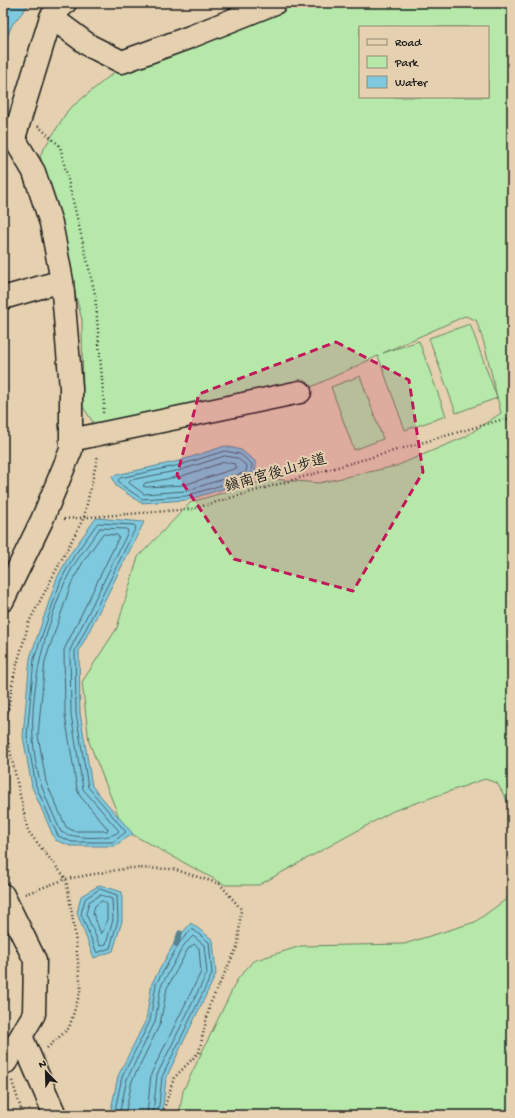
<svg xmlns="http://www.w3.org/2000/svg" width="515" height="1118" viewBox="0 0 515 1118" font-family="'Gochi Hand','LXGW WenKai TC',sans-serif">
	<style>
		.green { fill: #b5e8a9; stroke: #688262; fill-rule: evenodd }
		.water { fill: #7fc9df; stroke: #578491 }
		.lines { fill: none; stroke-linecap: round; stroke-linejoin: round }
		.shore { stroke: #44616a; stroke-width: 1 }
		.stream { stroke: #578491; stroke-width: 5.5 }
		.minor-casing { stroke: #1c1c1c; stroke-width: 25 }
		.path { stroke: #1c1c1c; stroke-width: 2.5; stroke-dasharray: 1 3; stroke-linecap: butt }
		.minor { stroke: #e5d1b0; stroke-width: 22 }
		.marked { fill: #c2185b; fill-opacity: 0.2; stroke: #c2185b; stroke-width: 3; stroke-dasharray: 8 5; stroke-linejoin: round }
		.labels { text-anchor: middle; dominant-baseline: central; stroke-width: 4; stroke-linejoin: round; paint-order: stroke }
		.street-label { font-size: 15px; fill: #1c1c1c; stroke: #e5d1b0 }
	</style>
	<rect width="100%" height="100%" fill="#e5d1b0"/>
	<filter id="ink" filterUnits="userSpaceOnUse"><feTurbulence type="fractalNoise" baseFrequency=".025" numOctaves="2"/><feDisplacementMap in="SourceGraphic" scale="8" xChannelSelector="R" yChannelSelector="G"/><feConvolveMatrix kernelMatrix="1 2 1 2 8 2 1 2 1" color-interpolation-filters="sRGB"/></filter>
	<g filter="url(#ink)">
		<path class="green" d="M 264,3 L 512,3 L 512,809 L 497,783 L 485,779 L 393,811 L 259,885 L 225,885 L 124,830 L 89,742 L 82,682 L 117,628 L 138,557 L 191,502 L 271,479 L 319,483 L 396,466 L 465,437 L 501,413 L 484,343 L 476,320 L 465,316 L 383,353 L 419,341 L 446,416 L 405,430 L 378,356 L 268,407 L 96,427 L 83,407 L 82,320 L 40,155 L 68,110 L 117,70 ZM 360,27 L 488,27 L 488,97 L 360,97 Z
			M 470,324 L 497,398 L 456,413 L 429,338 Z
			M 360,376 L 383,439 L 354,450 L 331,387 Z
			M 512,895 L 512,1115 L 179,1115 L 183,1091 L 237,980 L 253,961 L 301,946 L 404,944 L 475,922 Z"/>
		<path class="water" d="M 3,3 L 30,3 L 12,25 L 3,47 Z
			M 225,446 L 241,450 L 256,462 L 255,479 L 187,500 L 141,503 L 116,486 L 112,476 L 179,461 Z
			M 96,518 L 144,522 L 79,651 L 80,713 L 92,786 L 133,834 L 114,846 L 71,846 L 55,840 L 32,787 L 23,736 L 30,658 L 57,578 L 70,554 Z
			M 100,885 L 122,892 L 122,921 L 113,951 L 94,958 L 77,913 L 81,896 Z
			M 191,923 L 213,940 L 216,974 L 166,1078 L 162,1115 L 110,1115 L 118,1076 L 146,1020 L 152,983 L 176,940 Z"/>
		<g class="lines">
			<path class="shore" d="M 225,451 L 240,454 L 252,464 L 251,476 L 186,496 L 142,499 L 120,484 L 118,480 L 120,478 L 180,465 Z
				M 225,456 L 237,458 L 247,466 L 246,472 L 185,491 L 144,494 L 129,483 L 130,480 L 181,470 Z
				M 225,462 L 235,464 L 237,468 L 184,485 L 146,487 L 143,486 L 145,483 L 182,476 Z
				M 98,523 L 134,525 L 136,527 L 75,651 L 76,713 L 88,787 L 126,832 L 113,842 L 72,842 L 58,836 L 36,786 L 27,736 L 34,659 L 61,580 L 74,556 Z
				M 100,528 L 127,529 L 128,532 L 70,650 L 71,714 L 83,789 L 119,831 C 110,841 72,838 61,832 C 54,816 46,800 41,784 C 21,721 40,641 65,582 C 74,562 88,545 100,528 Z
				M 103,534 L 117,535 L 119,537 L 64,650 L 65,715 L 77,789 L 80,796 L 108,829 L 107,831 L 74,831 L 66,827 L 46,782 L 38,735 L 45,661 L 71,584 L 83,562 Z
				M 100,889 L 117,895 L 118,920 L 110,948 L 97,953 L 81,914 L 85,899 Z
				M 101,895 L 112,899 L 113,920 L 106,944 L 100,946 L 86,914 L 89,902 Z
				M 102,901 L 107,904 L 107,919 L 103,932 L 101,934 L 93,913 L 95,906 Z
				M 114,1115 L 122,1077 L 150,1021 L 156,984 L 180,942 L 192,929 L 209,942 L 212,974 L 162,1077 L 158,1115
				M 119,1115 L 127,1079 L 155,1022 L 161,986 L 184,945 L 193,936 L 204,945 L 207,973 L 157,1075 L 153,1115
				M 125,1115 L 132,1081 L 160,1024 L 167,988 L 188,949 L 194,944 L 199,948 L 201,972 L 151,1074 L 147,1115"/>
			<path class="stream" d="M 176,944 L 180,933"/>
			<g class="minor-casing">
				<path id="minor" d="M 51,17 L 90,46 L 122,62 L 190,37 L 275,3
					M 3,134 L 14,138 L 34,172 L 51,223 L 62,281 L 71,388 L 71,450 L 42,520 L 3,600
					M 14,138 L 51,17 L 65,3
					M 3,298 L 62,281
					M 71,440 L 300,392
					M 3,895 L 35,960 L 34,1014 L 6,1062 L 3,1063
					M 21,1036 L 55,1115"/>
			</g>
			<path class="path" d="M 38,126 L 60,146 L 95,294 L 104,404 L 103,413
				M 64,519 L 192,509 L 504,419 L 512,419
				M 25,894 L 66,879 L 129,868 L 173,869 L 220,884 L 241,909 L 238,945 L 210,1004 L 199,1052 L 174,1078 L 162,1115
				M 47,1048 L 69,1028 L 81,989 L 74,926 L 66,879 L 28,831 L 5,728 L 14,675 L 29,622 L 84,517 L 98,455
				M 512,1069 L 508,1075 L 512,1097
				M 12,1081 L 23,1115"/>
			<use href="#minor" class="minor"/>
		</g>
	</g>
	<path class="marked" d="M 336,342 L 409,380 L 423,472 L 353,591 L 234,559 L 177,475 L 199,394 Z"/>
	<g class="labels">
		<g class="street-label">
			<text transform="translate(276 474) rotate(-16)">鎮南宮後山步道</text>
		</g>
	</g>
	<rect width="515" height="1118" fill="none" stroke="#e5d1b0" stroke-width="16"/>
	<rect x="8" y="8" width="499" height="1102" fill="none" stroke="#1c1c1c" stroke-width="1.5" filter="url(#ink)"/>
	<rect x="359" y="26" width="130" height="72" fill="#e5d1b0" stroke="#958975"/>
	<rect x="367" y="39" width="20" height="6" fill="#e5d1b0" stroke="#958975"/>
	<text x="395" y="46" font-size="12" fill="#1c1c1c">Road</text>
	<rect x="367" y="56" width="20" height="12" fill="#b5e8a9" stroke="#958975"/>
	<text x="395" y="66" font-size="12" fill="#1c1c1c">Park</text>
	<rect x="367" y="76" width="20" height="12" fill="#7fc9df" stroke="#958975"/>
	<text x="395" y="86" font-size="12" fill="#1c1c1c">Water</text>
	<g transform="translate(46 1072) rotate(337)" stroke="#e5d1b0" stroke-width="3" paint-order="stroke">
	<path d="M0-3L7 15L0 10L-7 15Z" fill="#1c1c1c"/>
	<text y="-6" font-size="11" font-weight="bold" text-anchor="middle" fill="#1c1c1c">N</text>
	</g>
</svg>
